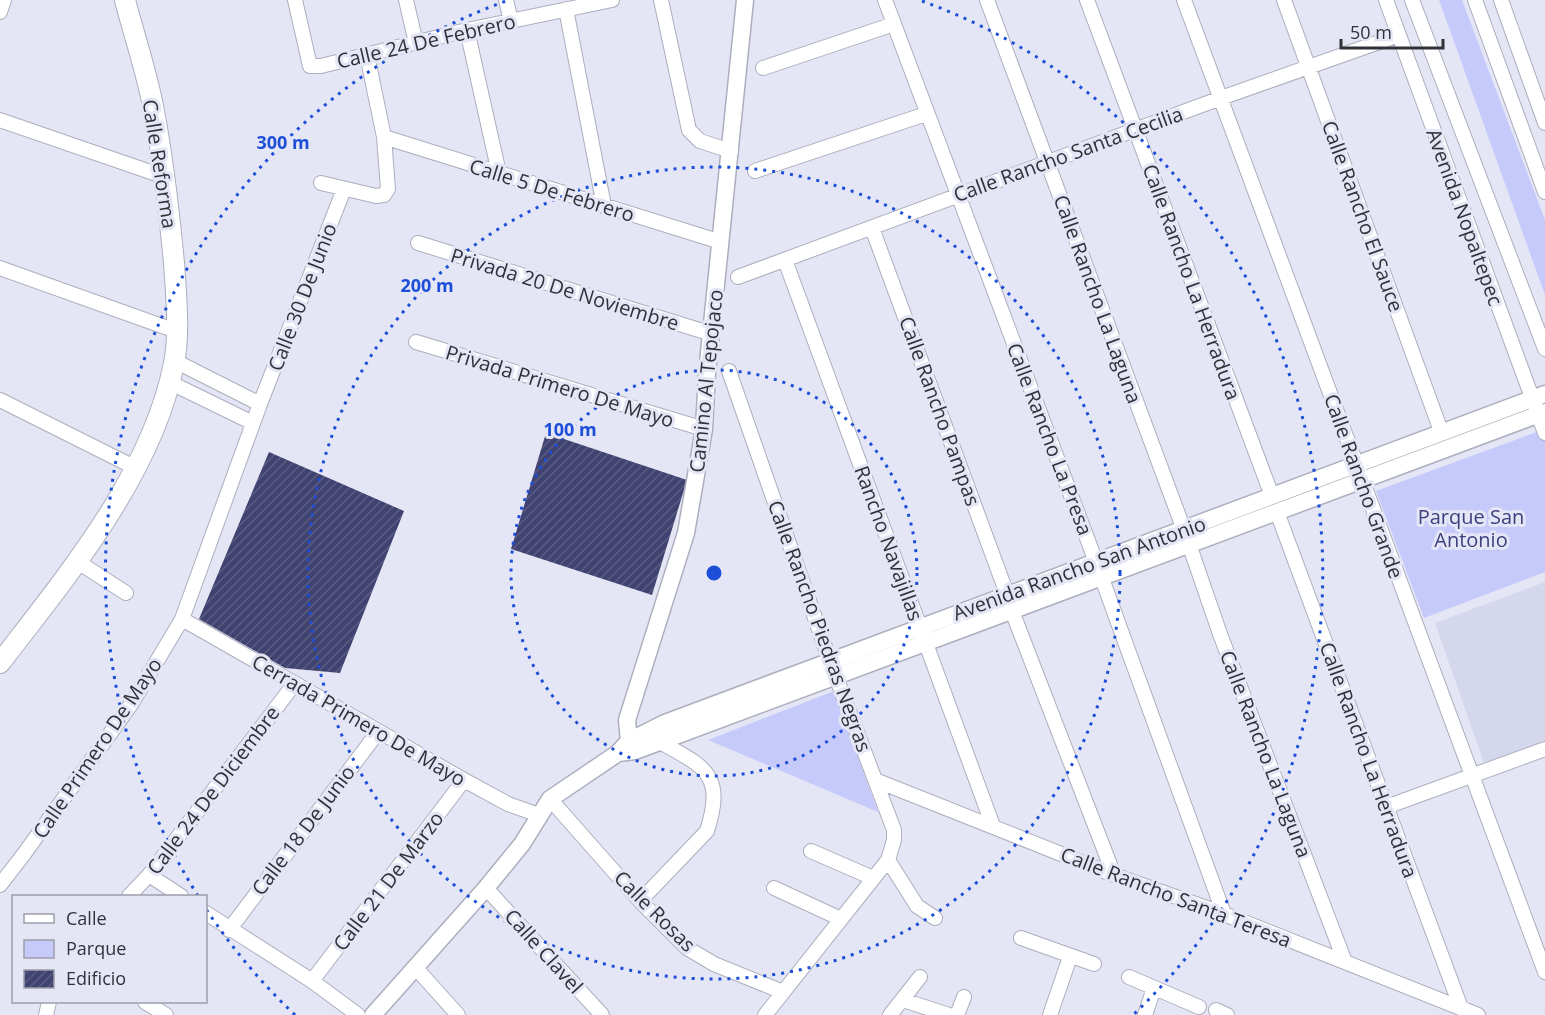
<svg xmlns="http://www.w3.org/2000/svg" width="1545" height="1015" viewBox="0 0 1545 1015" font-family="'Open Sans',sans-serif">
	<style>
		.built { fill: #d5d7ed }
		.green { fill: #c5cafb }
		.building { fill: url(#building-hatch) }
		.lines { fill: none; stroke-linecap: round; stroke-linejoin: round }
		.minor-casing { stroke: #acaebd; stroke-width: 16 }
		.tertiary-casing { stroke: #acaebd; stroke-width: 19 }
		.secondary-casing { stroke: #acaebd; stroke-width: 22 }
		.minor { stroke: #fff; stroke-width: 14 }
		.tertiary { stroke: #fff; stroke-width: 16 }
		.secondary { stroke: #fff; stroke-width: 20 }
		.ring { fill: none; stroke: #1d4ed8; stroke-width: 3; stroke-dasharray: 3 6 }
		.labels { text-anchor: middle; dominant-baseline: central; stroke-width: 6; stroke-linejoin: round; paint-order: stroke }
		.street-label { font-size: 20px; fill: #313238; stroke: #e4e6f6 }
		.park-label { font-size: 20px; fill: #3f3f7f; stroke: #e4e6f6 }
		.centre { fill: #1d4ed8; stroke: #e4e6f6; stroke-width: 3 }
		.ring-label { font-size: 18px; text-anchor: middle; font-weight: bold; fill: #1d4ed8; stroke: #e4e6f6; stroke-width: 6; stroke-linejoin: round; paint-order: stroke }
	</style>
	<defs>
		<pattern id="building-hatch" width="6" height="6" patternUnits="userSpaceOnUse" patternTransform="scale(1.5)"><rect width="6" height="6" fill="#404270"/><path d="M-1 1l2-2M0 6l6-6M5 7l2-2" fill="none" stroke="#5a5c81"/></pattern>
	</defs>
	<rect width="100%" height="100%" fill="#e4e6f6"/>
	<path class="built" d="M 1545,582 L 1545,742 L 1485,766 L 1435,623 Z"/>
	<path class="green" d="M 1439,0 L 1462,0 L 1545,220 L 1545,295 Z
		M 1542,430 L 1545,439 L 1545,572 L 1424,618 L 1376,491 Z
		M 834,691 L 878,812 L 708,740 Z"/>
	<path class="building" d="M 546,433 L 687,480 L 652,595 L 511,549 Z
		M 269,452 L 404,511 L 340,673 L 285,668 L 199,619 Z"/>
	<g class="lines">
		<g class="minor-casing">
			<path id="minor" d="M 295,0 L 310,66 L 321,66 L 467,30 L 612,0
				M 406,0 L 416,43
				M 506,0 L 511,21
				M 661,0 L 689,130 L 700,141 L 731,151
				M 885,0 L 1096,562 L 1224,914
				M 987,0 L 1184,530
				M 1087,0 L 1272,496
				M 1184,0 L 1545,972
				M 1284,0 L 1441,431
				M 1386,0 L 1545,433
				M 1412,0 L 1545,349
				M 1475,0 L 1545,192
				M 1501,0 L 1545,123
				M 566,9 L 604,206
				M 0,12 L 4,0
				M 467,30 L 499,173
				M 763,68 L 894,24
				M 0,120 L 165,177
				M 384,137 L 721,242
				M 755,171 L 926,114
				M 321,183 L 376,196 L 384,195 L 388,189 L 384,137 L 367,55
				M 872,228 L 1007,594
				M 418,243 L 712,334
				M 785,260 L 993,826
				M 0,268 L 176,331
				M 738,277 L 1221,98 L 1399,35
				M 416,342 L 704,429
				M 175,361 L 260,404
				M 729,371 L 830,661 L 894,830 L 894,840 L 888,860 L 765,1015
				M 169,382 L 253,423
				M 0,400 L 136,468
				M 1277,512 L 1461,1008
				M 1189,544 L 1220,634 L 1345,962
				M 78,562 L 126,593
				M 1012,611 L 1114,875
				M 182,619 L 464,780 L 508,804 L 539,815
				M 875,780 L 1114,875 L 1224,914 L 1478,1015
				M 550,799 L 640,901 L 687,948 L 714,964 L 783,992
				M 1386,807 L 1545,749
				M 811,851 L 873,878
				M 888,860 L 917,906 L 935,918
				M 149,875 L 181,896
				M 0,885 L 24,854 L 132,703 L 182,619 L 260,404 L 344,189
				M 486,888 L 602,1015
				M 774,888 L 841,919
				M 129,896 L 149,875 L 295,683
				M 640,901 L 707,831 C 725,774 705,767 660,742 L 656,737
				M 206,913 L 312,981 L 358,1015
				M 229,930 L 378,732
				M 1021,938 L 1094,964
				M 415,967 L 458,1015
				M 1129,977 L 1199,1007
				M 312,981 L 464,780
				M 903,1000 L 949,1015
				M 145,1002 L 166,1015
				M 1216,1010 L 1227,1015
				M 46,1015 L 49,1002
				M 890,1015 L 920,977
				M 957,1015 L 964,997
				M 1050,1015 L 1070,957
				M 1145,1015 L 1154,988"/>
		</g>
		<g class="tertiary-casing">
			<path id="tertiary" d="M 634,750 L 629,741 L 627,720 L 686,533 L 704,429 L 707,373 L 745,0
				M 618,753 L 635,751 L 1545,412
				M 373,1015 L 486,888 L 522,844 L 550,799 L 618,753 L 629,741 L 665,723 L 1545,394"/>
		</g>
		<g class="secondary-casing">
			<path id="secondary" d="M 0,663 C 67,576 153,473 174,363 C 180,333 176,294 174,263 C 169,210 163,158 153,106 C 146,70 134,35 125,0"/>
		</g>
		<use href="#minor" class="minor"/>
		<use href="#tertiary" class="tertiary"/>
		<use href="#secondary" class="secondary"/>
	</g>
	<g class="ring">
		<circle cx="714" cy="573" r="203"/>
		<circle cx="714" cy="573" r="406"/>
		<path d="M295 1015A609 609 0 0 1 206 909M198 896A609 609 0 0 1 506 1M922 1A609 609 0 0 1 1133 1015"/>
	</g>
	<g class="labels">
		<g class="street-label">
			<text transform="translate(426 41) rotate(-13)">Calle 24 De Febrero</text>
			<text transform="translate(1068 154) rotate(-20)">Calle Rancho Santa Cecilia</text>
			<text transform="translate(160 164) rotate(81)">Calle Reforma</text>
			<text transform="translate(552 190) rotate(17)">Calle 5 De Febrero</text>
			<text transform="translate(1363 216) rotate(70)">Calle Rancho El Sauce</text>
			<text transform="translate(1465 217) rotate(70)">Avenida Nopaltepec</text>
			<text transform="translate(1192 282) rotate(70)">Calle Rancho La Herradura</text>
			<text transform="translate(565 289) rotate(17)">Privada 20 De Noviembre</text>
			<text transform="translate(302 297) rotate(-69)">Calle 30 De Junio</text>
			<text transform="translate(1098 299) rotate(70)">Calle Rancho La Laguna</text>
			<text transform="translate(706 381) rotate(-84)">Camino Al Tepojaco</text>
			<text transform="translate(560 386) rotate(17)">Privada Primero De Mayo</text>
			<text transform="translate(940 411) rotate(70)">Calle Rancho Pampas</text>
			<text transform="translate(1050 439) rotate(69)">Calle Rancho La Presa</text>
			<text transform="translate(1364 486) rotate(70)">Calle Rancho Grande</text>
			<text transform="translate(889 543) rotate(70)">Rancho Navajillas</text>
			<text transform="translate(1079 568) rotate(-20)">Avenida Rancho San Antonio</text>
			<text transform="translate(820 626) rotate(70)">Calle Rancho Piedras Negras</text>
			<text transform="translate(359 720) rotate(30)">Cerrada Primero De Mayo</text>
			<text transform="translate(97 748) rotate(-56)">Calle Primero De Mayo</text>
			<text transform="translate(1266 754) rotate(69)">Calle Rancho La Laguna</text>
			<text transform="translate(1369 760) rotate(70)">Calle Rancho La Herradura</text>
			<text transform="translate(213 790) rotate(-53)">Calle 24 De Diciembre</text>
			<text transform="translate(303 830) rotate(-53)">Calle 18 De Junio</text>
			<text transform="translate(388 881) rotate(-53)">Calle 21 De Marzo</text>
			<text transform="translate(1176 897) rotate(21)">Calle Rancho Santa Teresa</text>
			<text transform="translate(655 911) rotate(45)">Calle Rosas</text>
			<text transform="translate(544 951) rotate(48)">Calle Clavel</text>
		</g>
		<g class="park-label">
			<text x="1471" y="516">Parque San<tspan x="1471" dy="23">Antonio</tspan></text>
		</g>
	</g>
	<circle cx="714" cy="573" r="9" class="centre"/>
	<g class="ring-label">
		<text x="283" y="149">300 m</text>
		<text x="427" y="292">200 m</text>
		<text x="570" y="436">100 m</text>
	</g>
	<rect x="12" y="895" width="195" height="108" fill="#e4e6f6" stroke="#9c9eaa" stroke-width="1.5"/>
	<rect x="24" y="914" width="30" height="9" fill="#ffffff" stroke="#9c9eaa" stroke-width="1.5"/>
	<text x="66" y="925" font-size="18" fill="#313238">Calle</text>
	<rect x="24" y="940" width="30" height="18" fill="#c5cafb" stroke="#9c9eaa" stroke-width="1.5"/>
	<text x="66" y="955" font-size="18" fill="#313238">Parque</text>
	<rect x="24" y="970" width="30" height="18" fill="url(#building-hatch)" stroke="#9c9eaa" stroke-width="1.5"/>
	<text x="66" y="985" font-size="18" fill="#313238">Edificio</text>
	<path d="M1341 39v9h102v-9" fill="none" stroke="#313238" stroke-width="3"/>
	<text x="1350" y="39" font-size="18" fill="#313238" stroke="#e4e6f6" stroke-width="4.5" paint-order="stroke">50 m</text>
</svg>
